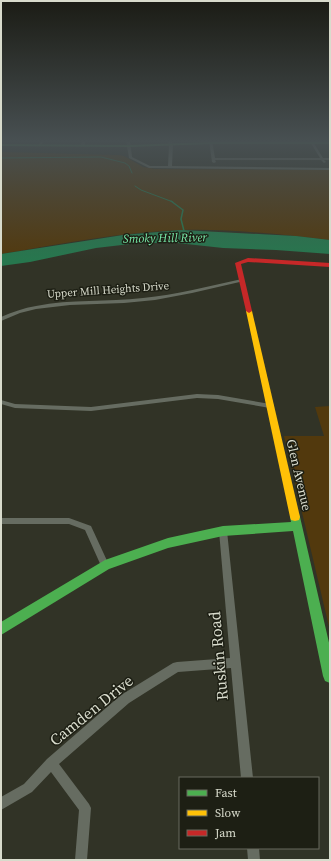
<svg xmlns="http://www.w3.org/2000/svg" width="331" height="861" viewBox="0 0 331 861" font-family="'Source Serif 4',serif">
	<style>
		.green { fill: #52390d }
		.water { fill: #27774e }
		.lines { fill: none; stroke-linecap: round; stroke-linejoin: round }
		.stream-far1 { stroke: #27774e; stroke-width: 1 }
		.stream { stroke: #27774e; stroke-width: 1.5 }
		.street { fill: #666c61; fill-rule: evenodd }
		.fast { fill: #4caf50; fill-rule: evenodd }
		.slow { fill: #ffc107; fill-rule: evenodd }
		.jam { fill: #c62828; fill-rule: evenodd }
		.labels { text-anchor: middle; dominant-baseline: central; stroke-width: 3; stroke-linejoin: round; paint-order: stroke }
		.far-street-label { font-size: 11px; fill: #d8dbcc; stroke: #1d1f14 }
		.far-water-label { font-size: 12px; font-style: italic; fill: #78eaaa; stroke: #1d1f14 }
		.street-label { font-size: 13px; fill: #d8dbcc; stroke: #1d1f14 }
		.near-street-label { font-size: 16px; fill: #d8dbcc; stroke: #1d1f14 }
	</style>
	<rect width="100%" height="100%" fill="#313326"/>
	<path class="green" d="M 1,152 L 118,155 L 124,156 L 143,167 L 155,169 L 330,170 L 330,240 C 281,234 231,229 182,230 C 121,232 61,244 1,254 Z
		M 330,406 L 330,631 L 284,436 L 324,436 L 315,407 Z"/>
	<path class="water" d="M 181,230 L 296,236 L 330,240 L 330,254 L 276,250 L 223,248 L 177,243 L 139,243 L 96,248 L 30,262 L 1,266 L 1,254 L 123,235 Z"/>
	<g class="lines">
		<path class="stream-far1" d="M 1,158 L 101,157 L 125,163 L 129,166 L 132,173
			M 135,186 L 141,190 L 173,202"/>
		<path class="stream" d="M 171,201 L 183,210 L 181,219 L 184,231"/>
		<path class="street" d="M 41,140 L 44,140 L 41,146 L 39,145 Z
			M 82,140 L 85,140 L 85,145 L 83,146 L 81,145 Z
			M 126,140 L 130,140 L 132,157 L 150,166 L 168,166 L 169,144 L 168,140 L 171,140 L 173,144 L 172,166 L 330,168 L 330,170 L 149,168 L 129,158 Z
			M 209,140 L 212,140 L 215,158 L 320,158 L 309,140 L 312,140 L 323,158 L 330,158 L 330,160 L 324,160 L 326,162 L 324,163 L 321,160 L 215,160 L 216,162 L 214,163 L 212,162 Z
			M 242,279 L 244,280 L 244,281 L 192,293 L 155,300 L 124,303 L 70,305 L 36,309 L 20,313 L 1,321 L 1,317 C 12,312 24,308 36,306 C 71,299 107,302 143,298 C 176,295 209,286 242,279 Z
			M 197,394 L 218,395 L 270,404 L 273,406 L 270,408 L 218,399 L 197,398 L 91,411 L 15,408 L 1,404 L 1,400 L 15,404 L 91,407 Z
			M 1,518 L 69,518 L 91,526 L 109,565 L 108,568 L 105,569 L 102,568 L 85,530 L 69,524 L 1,524 Z
			M 223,527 L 226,529 L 227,531 L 253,778 L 241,778 L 231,668 L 178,672 L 129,703 L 59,764 L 89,804 L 91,808 L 87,860 L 75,860 L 79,810 L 51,772 L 32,792 L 1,810 L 1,797 L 24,784 L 47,759 L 121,695 L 173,663 L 177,662 L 230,658 L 219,531 L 220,529 Z
			M 247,848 L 259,848 L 260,860 L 248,860 Z"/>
		<path class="fast" d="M 210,142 L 330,142 L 330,144 L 210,144 L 130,147 L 1,146 L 1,144 L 130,145 Z
			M 295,513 L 299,514 L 300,517 L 330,647 L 330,683 L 325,681 L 323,676 L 293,531 L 223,536 L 168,548 L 109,569 L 1,635 L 1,622 L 105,560 L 168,538 L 223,526 L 291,522 L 290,517 L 291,514 Z"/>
		<path class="slow" d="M 249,309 L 252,311 L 300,517 L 299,520 L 295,521 L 291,520 L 290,517 L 246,311 Z"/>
		<path class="jam" d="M 248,258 L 330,263 L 330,267 L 248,262 L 241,264 L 252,311 L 249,313 L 246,311 L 235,263 Z"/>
	</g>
	<linearGradient id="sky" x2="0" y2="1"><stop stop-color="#1b1c15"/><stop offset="0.54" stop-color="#485052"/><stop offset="1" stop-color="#485052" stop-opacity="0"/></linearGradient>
	<rect width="331" height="261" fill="url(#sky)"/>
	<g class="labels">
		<g class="far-street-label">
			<text transform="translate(108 290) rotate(-4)">Upper Mill Heights Drive</text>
		</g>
		<g class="far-water-label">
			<text transform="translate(165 238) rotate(-1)">Smoky Hill River</text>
		</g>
		<g class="street-label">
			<text transform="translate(299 475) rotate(77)">Glen Avenue</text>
		</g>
		<g class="near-street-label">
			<text transform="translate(218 656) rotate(-95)">Ruskin Road</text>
			<text transform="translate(91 710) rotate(-39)">Camden Drive</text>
		</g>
	</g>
	<rect width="331" height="861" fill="none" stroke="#d8dbcc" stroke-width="4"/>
	<rect x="179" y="777" width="140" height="72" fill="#1d1f14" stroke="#686a5e"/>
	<rect x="187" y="790" width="20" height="6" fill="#4caf50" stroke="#686a5e"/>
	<text x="215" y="797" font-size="12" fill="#d8dbcc">Fast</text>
	<rect x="187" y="810" width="20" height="6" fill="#ffc107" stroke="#686a5e"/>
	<text x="215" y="817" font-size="12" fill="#d8dbcc">Slow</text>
	<rect x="187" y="830" width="20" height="6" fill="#c62828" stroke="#686a5e"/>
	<text x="215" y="837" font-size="12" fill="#d8dbcc">Jam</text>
</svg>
